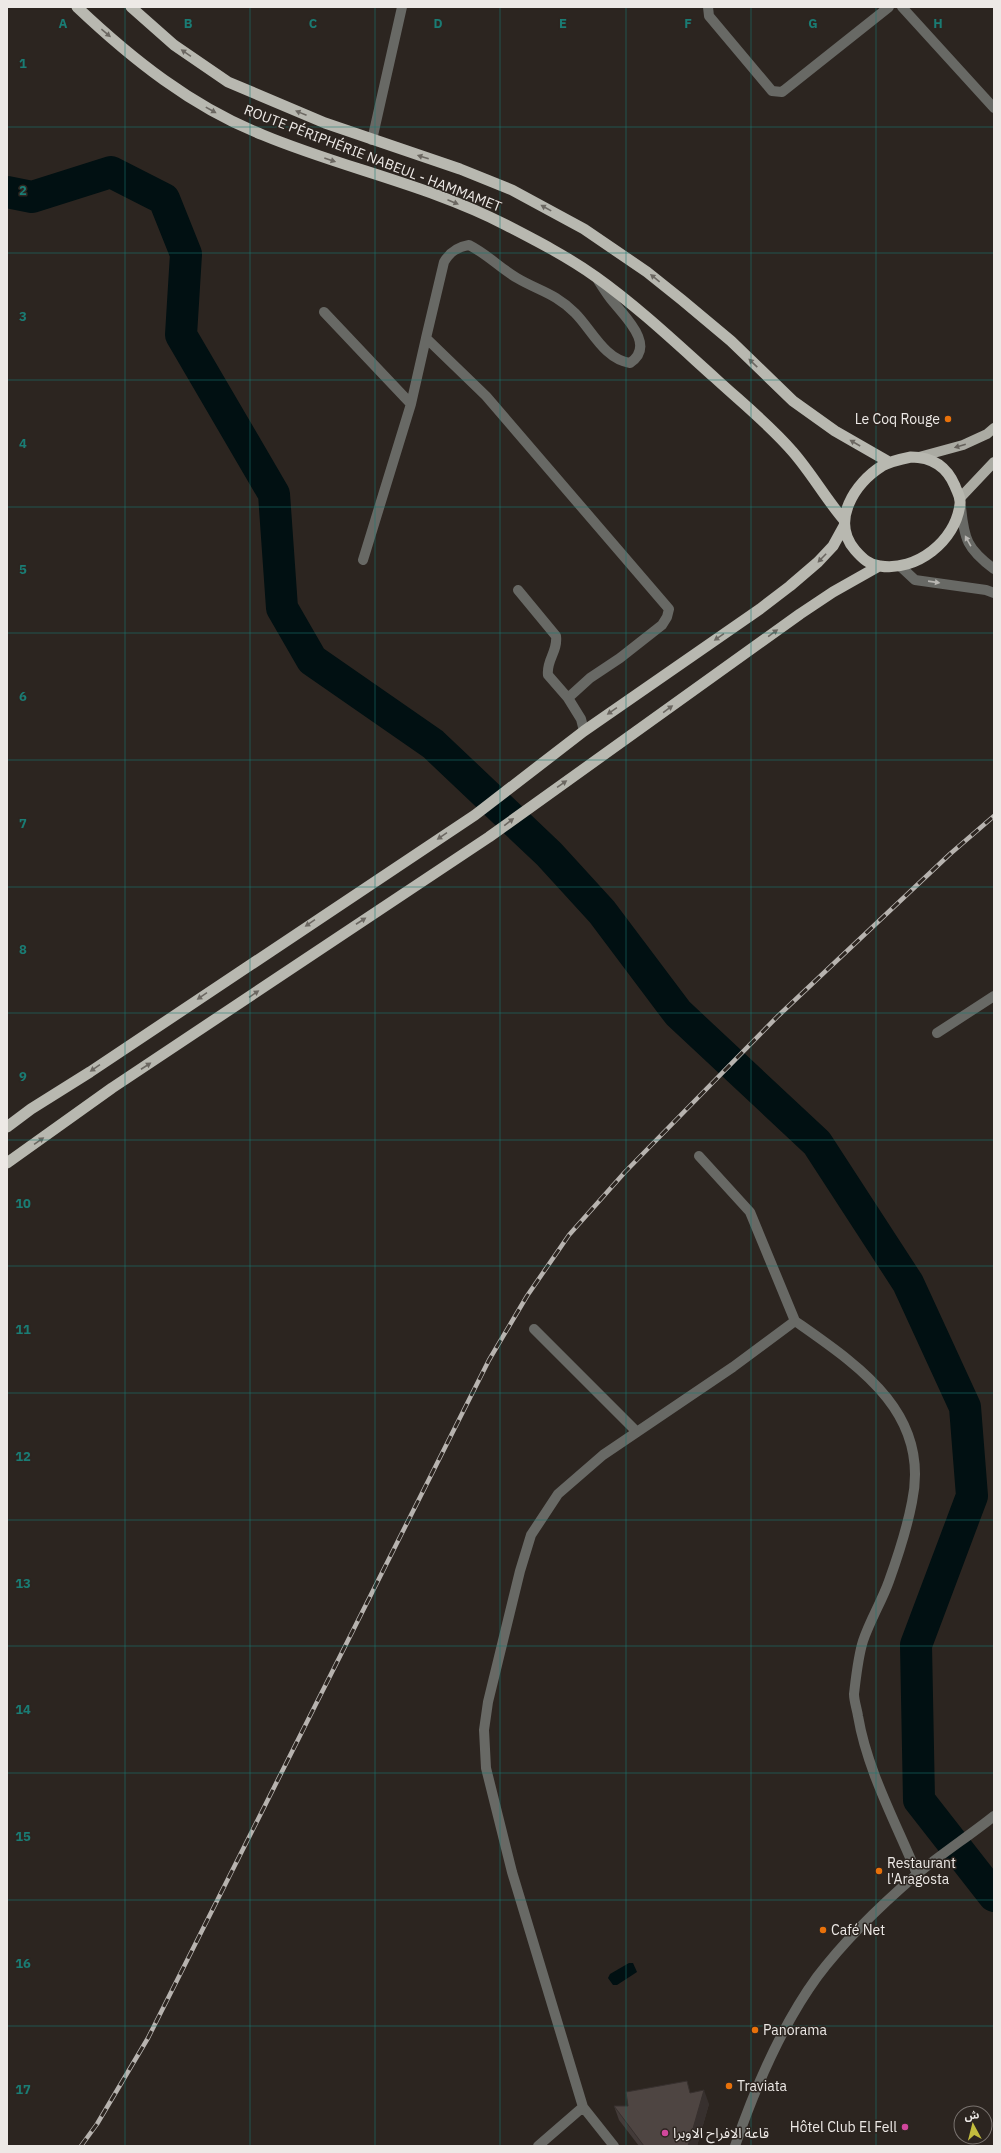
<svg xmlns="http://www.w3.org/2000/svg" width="1001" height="2153" viewBox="0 0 1001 2153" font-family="'IBM Plex Sans','Noto Sans Arabic',sans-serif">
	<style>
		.water { fill: #011012 }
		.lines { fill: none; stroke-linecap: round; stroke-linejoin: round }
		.river { stroke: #011012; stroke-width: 32 }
		.minor { stroke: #686965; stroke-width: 10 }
		.tertiary { stroke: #686965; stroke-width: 10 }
		.primary { stroke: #ababa3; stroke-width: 10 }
		.trunk { stroke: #b8b8b0; stroke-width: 11 }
		.rail-casing { stroke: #b7b3af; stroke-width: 4.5 }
		.rail { stroke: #2c2520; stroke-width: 3; stroke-dasharray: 9; stroke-linecap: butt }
		.wall { fill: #433b39 }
		.shaded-wall { fill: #37302e }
		.building { fill: #4e4542; stroke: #37302e }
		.oneway { fill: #6b6761 }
		.oneway2 { fill: #65615b }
		.oneway3 { fill: #b8b6b2 }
		.grid { fill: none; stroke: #1a7c74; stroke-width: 1; stroke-opacity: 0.55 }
		.food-dot { fill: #e8710a; stroke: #2c2520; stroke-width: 1.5 }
		.hotel-dot { fill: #d1479c; stroke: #2c2520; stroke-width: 1.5 }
		.labels { text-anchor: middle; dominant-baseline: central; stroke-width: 3; stroke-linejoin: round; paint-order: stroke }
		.street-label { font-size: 14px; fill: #ede9e6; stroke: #2c2520 }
		.poi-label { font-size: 14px; fill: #ede9e6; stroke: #2c2520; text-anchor: start }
		.grid-label { font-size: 13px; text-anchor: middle; font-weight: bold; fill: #1a7c74; stroke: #2c2520; stroke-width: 3; stroke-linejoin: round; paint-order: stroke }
	</style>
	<rect width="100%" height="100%" fill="#2c2520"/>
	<path class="water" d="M 629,1963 L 633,1963 L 637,1972 L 617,1985 L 613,1985 L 608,1978 L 610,1974 Z"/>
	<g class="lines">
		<path class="river" d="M 7,192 L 32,197 L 111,172 L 164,199 L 186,254 L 181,335 L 274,494 L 282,608 L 312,660 L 433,744 L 549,854 L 602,912 L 678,1013 L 817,1143 L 908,1283 L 965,1407 L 972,1496 L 916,1645 L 919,1800 L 994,1896"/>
		<path class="minor" d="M 708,7 L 709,16 L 772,91 L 782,92 L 889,7
			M 902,7 L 994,108
			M 372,140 L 402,7
			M 324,312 L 411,404
			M 961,507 C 964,539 967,549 994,569
			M 363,560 L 411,404 L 426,338
			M 900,566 L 915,580 L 986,590 L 994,593
			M 518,590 L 556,636 C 558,652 546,660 548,675 L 568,698
			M 584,731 L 581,719 L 568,698 L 590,678 L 620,658 L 662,625 L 667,617 L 669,609 L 486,396 L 426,338 L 444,262 C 450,252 457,247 469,245 C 487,254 500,268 517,278 C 539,291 555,293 575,313 C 592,330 604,359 630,363 C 656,346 626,318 614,303 C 608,296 603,288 598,280
			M 937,1033 L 994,996
			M 699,1156 L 750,1212 L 795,1321
			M 534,1329 L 637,1432
			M 538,2146 L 583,2107
			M 614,2146 L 583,2107 L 512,1872 L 486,1768 L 484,1730 L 488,1702 L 520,1571 L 531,1535 L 558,1494 L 603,1455 L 733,1367 L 795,1321 C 859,1366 931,1413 912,1502 C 907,1528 898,1556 889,1581 C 882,1601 870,1620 863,1641 C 858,1657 856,1677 854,1694 C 854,1701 857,1709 858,1716 C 867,1770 896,1823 917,1874"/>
		<path class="tertiary" d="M 735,2146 C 755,2088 780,2028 817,1977 C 845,1940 881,1905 916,1875 C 941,1854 969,1836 994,1816"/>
		<path class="primary" d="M 919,457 L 963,445 L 987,434 L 994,428
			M 960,498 L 994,462"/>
		<path class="trunk" d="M 77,7 C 132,59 192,107 263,135 C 342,168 429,185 506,225 C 537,241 568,257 596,277 C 638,307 676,343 715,378 C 741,402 770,425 793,452 C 812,474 826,499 844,520
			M 131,7 L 174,45 L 228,82 L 325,123 L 460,169 L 512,190 L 584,229 L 647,272 L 682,300 L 731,341 L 793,401 L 835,431 L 889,462
			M 911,457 C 933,457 947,467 955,486 C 957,492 961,497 960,504 C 956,541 916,572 880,566 C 869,565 862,558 855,550 C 830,521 855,483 882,466 C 891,461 901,459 911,457 Z
			M 7,1127 L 31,1109 L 90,1072 L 475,815 L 584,731 L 760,609 L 790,586 L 818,562 L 833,546 L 844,526
			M 7,1163 L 112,1088 L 489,837 L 800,614 L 833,592 L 879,566"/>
		<g class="rail-casing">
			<path id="rail" d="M 81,2146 L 97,2124 L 148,2038 L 489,1360 L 527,1296 L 569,1235 L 625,1172 L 778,1016 L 950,854 L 994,816"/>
		</g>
		<use href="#rail" class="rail"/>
	</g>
	<path class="wall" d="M 691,2093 L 709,2104 L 697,2146 L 639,2146 L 619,2120 L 614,2106 L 628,2106 Z"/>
	<path class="shaded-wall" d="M 704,2090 L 709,2104 L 697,2146 L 688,2146 Z"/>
	<path class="building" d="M 687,2081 L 690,2093 L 704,2090 L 688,2146 L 644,2146 L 614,2106 L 628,2106 L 626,2092 Z"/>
	<defs><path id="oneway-solid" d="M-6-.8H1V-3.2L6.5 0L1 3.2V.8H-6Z"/></defs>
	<g class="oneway">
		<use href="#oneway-solid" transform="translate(106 33) rotate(40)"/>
		<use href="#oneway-solid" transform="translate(186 53) rotate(-146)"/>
		<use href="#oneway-solid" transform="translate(211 110) rotate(29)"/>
		<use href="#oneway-solid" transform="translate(301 113) rotate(-158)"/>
		<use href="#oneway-solid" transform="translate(423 157) rotate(-162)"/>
		<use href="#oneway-solid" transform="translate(330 160) rotate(19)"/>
		<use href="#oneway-solid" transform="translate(453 202) rotate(23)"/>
		<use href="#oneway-solid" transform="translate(546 208) rotate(-151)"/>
		<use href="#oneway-solid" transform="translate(655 278) rotate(-141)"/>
		<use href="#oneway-solid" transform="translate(753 363) rotate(-136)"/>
		<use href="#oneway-solid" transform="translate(855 443) rotate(-150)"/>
		<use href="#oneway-solid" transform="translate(822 558) rotate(134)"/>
		<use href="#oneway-solid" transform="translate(773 633) rotate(-36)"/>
		<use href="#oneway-solid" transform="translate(719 637) rotate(145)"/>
		<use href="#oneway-solid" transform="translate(668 709) rotate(-36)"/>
		<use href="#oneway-solid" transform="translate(612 711) rotate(145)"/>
		<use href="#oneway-solid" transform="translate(562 784) rotate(-35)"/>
		<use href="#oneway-solid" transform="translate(509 822) rotate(-37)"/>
		<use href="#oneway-solid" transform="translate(442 836) rotate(146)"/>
		<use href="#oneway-solid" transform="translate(361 921) rotate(-33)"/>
		<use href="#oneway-solid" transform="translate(310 923) rotate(146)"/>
		<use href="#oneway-solid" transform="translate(254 994) rotate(-34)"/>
		<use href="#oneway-solid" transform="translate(202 996) rotate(146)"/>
		<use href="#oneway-solid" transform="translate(146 1066) rotate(-33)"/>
		<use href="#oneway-solid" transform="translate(95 1068) rotate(146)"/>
		<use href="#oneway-solid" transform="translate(39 1141) rotate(-35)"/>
	</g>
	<use class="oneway2" href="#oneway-solid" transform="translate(960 446) rotate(164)"/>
	<g class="oneway3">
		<use href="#oneway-solid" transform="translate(968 541) rotate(-119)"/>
		<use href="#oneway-solid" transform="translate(934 582) rotate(8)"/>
	</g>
	<path class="grid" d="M 125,7 L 125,2146M 250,7 L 250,2146M 375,7 L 375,2146M 500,7 L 500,2146M 626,7 L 626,2146M 751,7 L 751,2146M 876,7 L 876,2146M 7,127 L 994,127M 7,253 L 994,253M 7,380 L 994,380M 7,507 L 994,507M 7,633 L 994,633M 7,760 L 994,760M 7,887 L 994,887M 7,1013 L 994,1013M 7,1140 L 994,1140M 7,1266 L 994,1266M 7,1393 L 994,1393M 7,1520 L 994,1520M 7,1646 L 994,1646M 7,1773 L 994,1773M 7,1900 L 994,1900M 7,2026 L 994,2026"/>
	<g class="food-dot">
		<circle cx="948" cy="419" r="4"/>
		<circle cx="879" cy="1871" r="4"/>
		<circle cx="823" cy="1930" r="4"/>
		<circle cx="755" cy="2030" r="4"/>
		<circle cx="729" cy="2086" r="4"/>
	</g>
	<g class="hotel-dot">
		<circle cx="905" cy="2127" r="4"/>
		<circle cx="665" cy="2133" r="4"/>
	</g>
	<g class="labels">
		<g class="street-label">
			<text transform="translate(373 158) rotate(21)">ROUTE PÉRIPHÉRIE NABEUL - HAMMAMET</text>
		</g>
		<g class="poi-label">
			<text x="940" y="419" text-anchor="end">Le Coq Rouge</text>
			<text x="887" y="1863">Restaurant<tspan x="887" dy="16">l'Aragosta</tspan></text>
			<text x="831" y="1930">Café Net</text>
			<text x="763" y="2030">Panorama</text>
			<text x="737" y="2086">Traviata</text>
			<text x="897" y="2127" text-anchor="end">Hôtel Club El Fell</text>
			<text x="673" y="2133">قاعة الافراح الاوبرا</text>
		</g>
	</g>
	<g class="grid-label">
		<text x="63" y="28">A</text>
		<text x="188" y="28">B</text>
		<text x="313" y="28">C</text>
		<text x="438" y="28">D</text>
		<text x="563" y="28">E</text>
		<text x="688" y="28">F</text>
		<text x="813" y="28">G</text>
		<text x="938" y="28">H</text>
		<text x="23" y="68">1</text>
		<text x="23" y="195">2</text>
		<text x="23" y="321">3</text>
		<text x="23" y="448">4</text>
		<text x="23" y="574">5</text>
		<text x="23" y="701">6</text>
		<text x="23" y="828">7</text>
		<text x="23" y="954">8</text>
		<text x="23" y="1081">9</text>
		<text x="23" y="1208">10</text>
		<text x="23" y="1334">11</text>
		<text x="23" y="1461">12</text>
		<text x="23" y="1588">13</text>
		<text x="23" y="1714">14</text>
		<text x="23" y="1841">15</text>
		<text x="23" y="1968">16</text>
		<text x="23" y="2094">17</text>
	</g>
	<rect width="1001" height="2153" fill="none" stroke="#ede9e6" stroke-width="16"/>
	<g transform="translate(973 2125) rotate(353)"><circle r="19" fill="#2c2520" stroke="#79736f"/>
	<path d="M0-3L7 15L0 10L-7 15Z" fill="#c3bd3e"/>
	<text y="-6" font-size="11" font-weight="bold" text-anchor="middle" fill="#ede9e6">ش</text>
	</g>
</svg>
